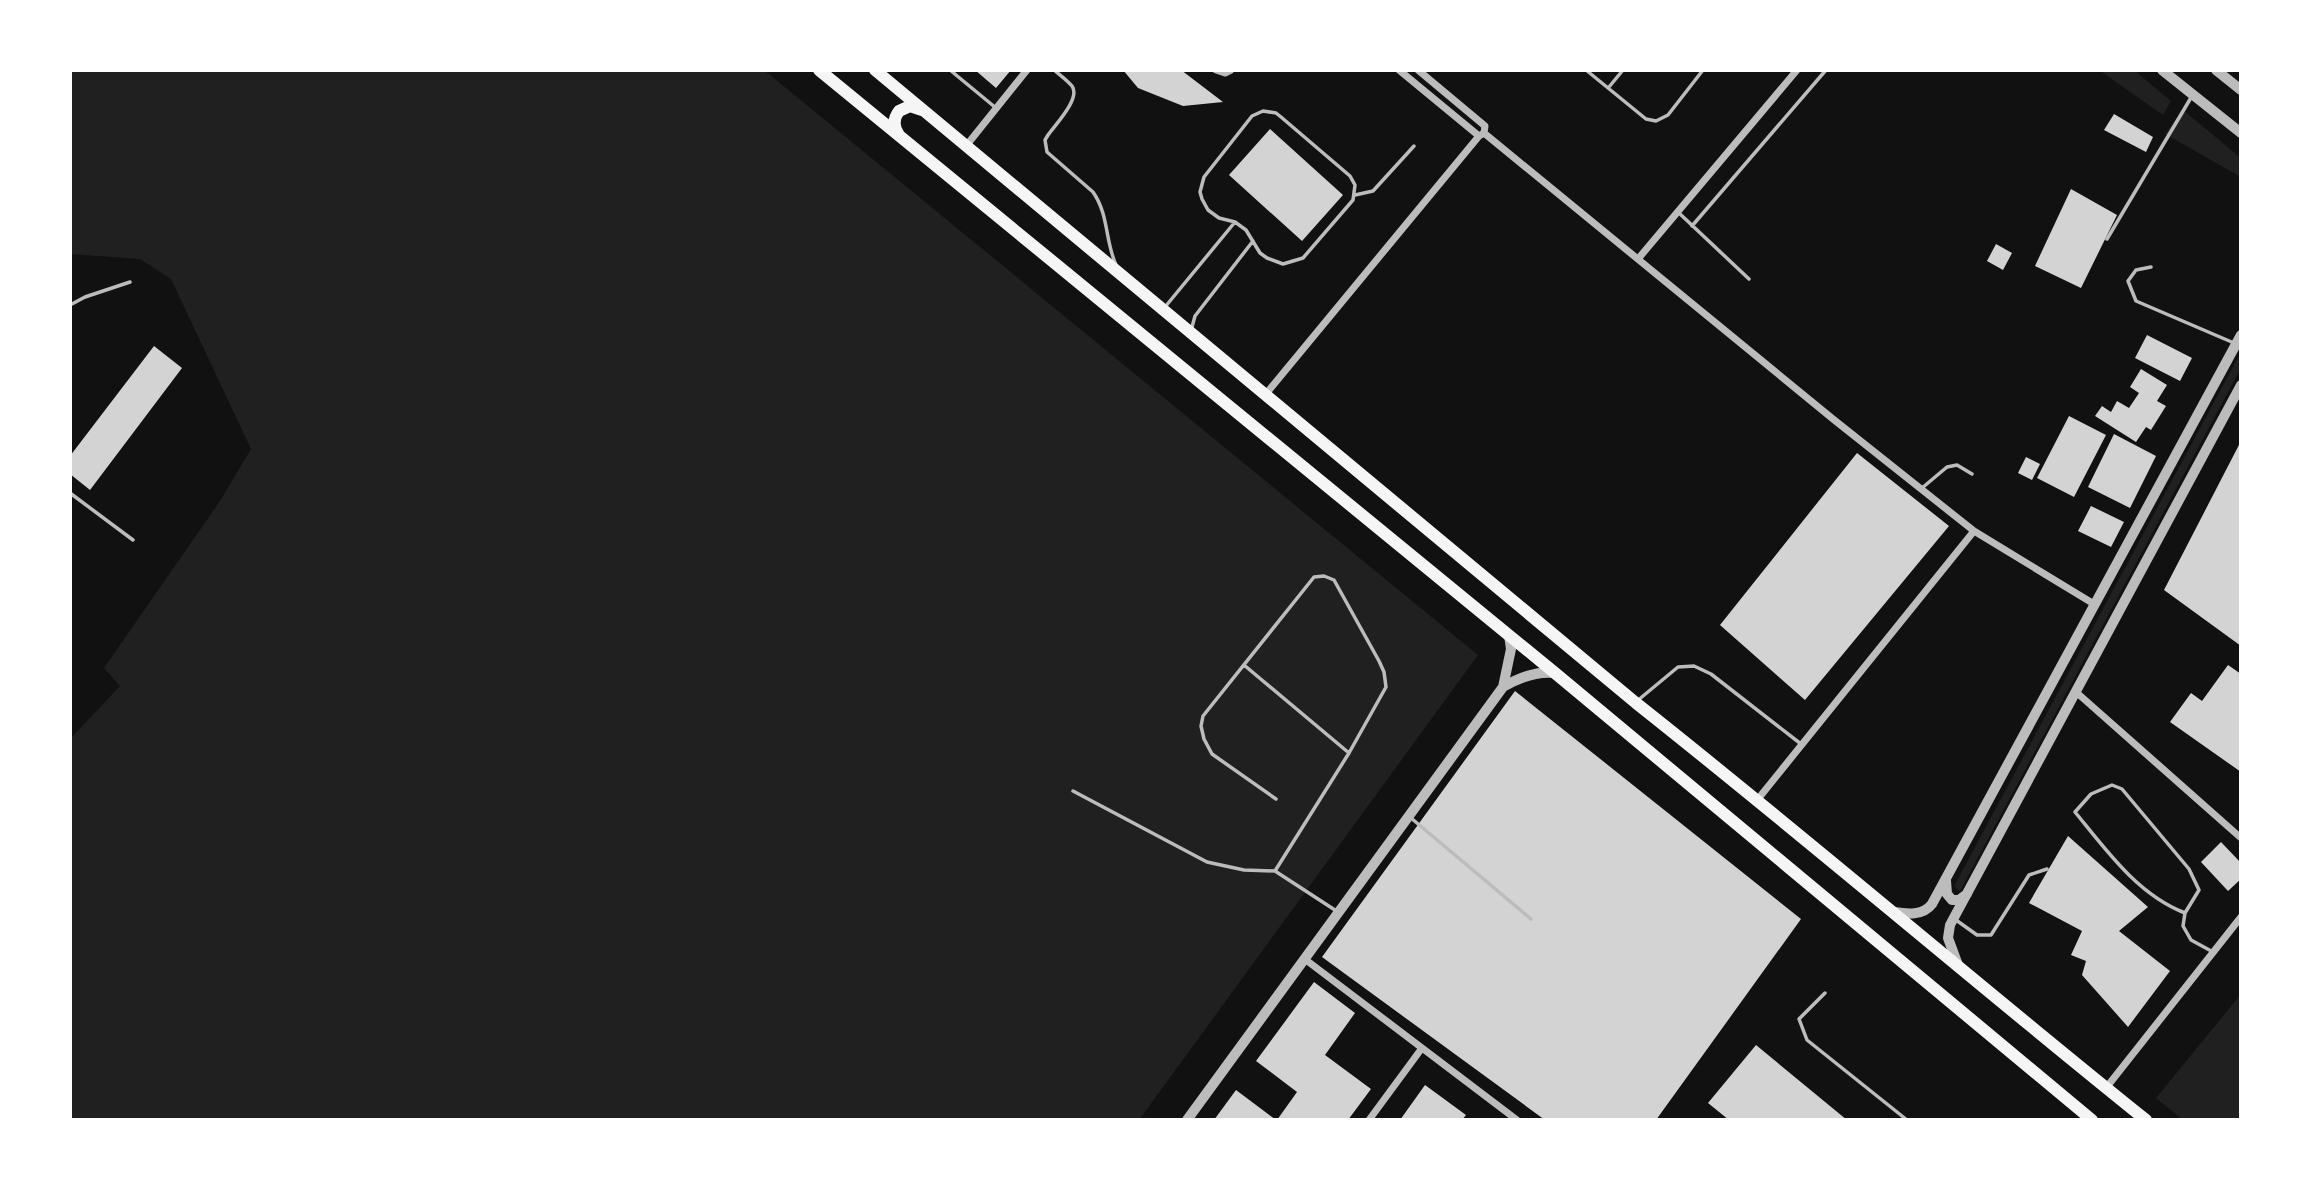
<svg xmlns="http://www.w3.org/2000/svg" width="2311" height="1190" viewBox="0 0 2311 1190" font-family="'Titillium Web',sans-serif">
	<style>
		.green { fill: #202020 }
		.building { fill: #d3d3d3 }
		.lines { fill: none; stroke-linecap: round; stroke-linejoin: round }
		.service { stroke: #bcbcbc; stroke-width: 3.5 }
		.minor { stroke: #bcbcbc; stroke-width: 7 }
		.tertiary { stroke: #bcbcbc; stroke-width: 10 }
		.primary { stroke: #f5f5f5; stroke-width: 12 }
	</style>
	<rect width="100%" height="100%" fill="#111"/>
	<path class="green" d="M 70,70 L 764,70 L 1478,655 L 1139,1120 L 70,1120 L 70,739 L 120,686 L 104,668 L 220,501 L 251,449 L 171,279 L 140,259 L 70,254 Z
		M 2099,70 L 2134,70 L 2171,101 L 2163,115 Z
		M 2183,110 L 2241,158 L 2241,177 L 2165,134 Z
		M 2241,352 L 2241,368 L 1960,891 L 1954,886 Z
		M 2241,994 L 2241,1120 L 2183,1120 L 2156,1098 Z"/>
	<path class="building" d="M 975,70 L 1011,70 L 996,88 Z
		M 1123,70 L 1181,70 L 1223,102 L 1183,106 L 1138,88 Z
		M 2114,114 L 2153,137 L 2146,152 L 2104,130 Z
		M 1270,129 L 1343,195 L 1302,241 L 1229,175 Z
		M 2071,189 L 2117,215 L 2081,288 L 2035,266 Z
		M 1996,244 L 2012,253 L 2003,270 L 1987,261 Z
		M 2147,335 L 2192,358 L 2180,381 L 2135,358 Z
		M 154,346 L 182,368 L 90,490 L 70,474 L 70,456 Z
		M 2141,369 L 2167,385 L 2157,401 L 2166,406 L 2151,430 L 2146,427 L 2136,442 L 2095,416 L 2102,406 L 2111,412 L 2117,401 L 2129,408 L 2139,393 L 2130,387 Z
		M 2069,416 L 2106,435 L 2074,497 L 2037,478 Z
		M 2114,434 L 2156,456 L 2130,508 L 2088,487 Z
		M 2241,441 L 2241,646 L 2164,590 Z
		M 1857,453 L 1949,526 L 1805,700 L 1720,625 Z
		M 2026,457 L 2040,464 L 2032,480 L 2018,473 Z
		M 2091,506 L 2124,522 L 2111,547 L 2078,531 Z
		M 2228,665 L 2241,674 L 2241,772 L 2170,722 L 2191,693 L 2202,701 Z
		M 1515,691 L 1801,919 L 1656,1120 L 1545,1120 L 1322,957 Z
		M 2068,836 L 2148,907 L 2119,931 L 2170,971 L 2128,1027 L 2082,975 L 2086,961 L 2071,955 L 2082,931 L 2029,903 Z
		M 2221,842 L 2241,863 L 2241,879 L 2228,891 L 2201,862 Z
		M 1314,982 L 1355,1013 L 1325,1055 L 1371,1089 L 1348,1120 L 1277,1120 L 1297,1092 L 1256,1061 Z
		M 1756,1045 L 1847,1120 L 1729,1120 L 1708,1103 Z
		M 1425,1085 L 1466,1115 L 1462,1120 L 1400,1120 Z
		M 1236,1090 L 1276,1120 L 1214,1120 Z"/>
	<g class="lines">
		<path class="service" d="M 950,70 L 996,108
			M 1054,70 C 1060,75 1067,80 1072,86 C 1081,98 1056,124 1048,135 L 1045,140 L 1047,152 L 1093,192 C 1109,215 1105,241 1116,265
			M 1586,70 L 1646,119 L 1656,121 L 1668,115 L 1703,70
			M 1609,87 L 1623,70
			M 1263,111 L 1276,113 L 1281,117 L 1350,176 L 1355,185 L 1353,200 L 1303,258 L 1283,264 L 1267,258 L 1260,253 L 1246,230 L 1235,222 L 1219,218 L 1208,210 L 1202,199 L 1200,192 L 1204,177 L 1252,116 Z
			M 1355,195 L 1373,191 L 1414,146
			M 1679,213 L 1749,279
			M 1692,226 L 1826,70
			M 2107,239 L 2192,96
			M 2151,267 L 2136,270 L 2128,281 L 2136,301 L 2234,343
			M 70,305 L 85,297 L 130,282
			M 1165,307 L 1235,222
			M 1192,327 L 1195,316 L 1253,241
			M 1922,488 L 1947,467 L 1957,465 L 1972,474
			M 70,493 L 133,540
			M 1244,665 L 1349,753
			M 1637,701 L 1678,667 L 1694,666 L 1711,674 L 1801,744
			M 1073,791 L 1207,862 L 1244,870 L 1275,871 L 1338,912
			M 1411,818 L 1531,919
			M 1275,871 L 1349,753 L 1386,687 L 1384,672 L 1379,661 L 1334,580 L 1324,576 L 1314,577 L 1203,716 L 1201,726 L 1204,739 L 1212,754 L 1276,799
			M 2185,913 C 2138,895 2106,850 2075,812 L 2091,794 L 2112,785 L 2122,789 L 2189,869 L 2199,890 L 2185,913 L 2183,926 L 2191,940 L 2213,952
			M 1956,920 L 1977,935 L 1991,935 L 2029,875 L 2047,869
			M 1825,993 L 1799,1019 L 1807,1040 L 1907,1120"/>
		<path class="minor" d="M 1216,70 L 1225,73 L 1231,70
			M 1399,70 L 1479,136
			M 1418,70 L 1485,126 L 1484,133 L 1833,419 L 1974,531 L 2094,604
			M 966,146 L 1027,70
			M 1638,259 L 1797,70
			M 1265,395 L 1479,136 L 1484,133
			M 2076,692 L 2241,838
			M 1758,799 L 1974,531
			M 1306,960 L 1517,1120
			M 2106,1088 L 2241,917
			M 1369,1120 L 1422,1048"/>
		<path class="tertiary" d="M 2162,70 L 2241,133
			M 2216,70 L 2241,90
			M 1503,687 C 1520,677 1536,671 1555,673
			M 1946,881 L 1947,894 L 1952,900 L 1959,900 L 1967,894
			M 1894,912 C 1907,914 1923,916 1932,904 L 2241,335
			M 1958,965 L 1948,938 L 1950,925 L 2241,385
			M 1187,1120 L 1503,687 L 1511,649 L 1509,635"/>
		<path class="primary" d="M 819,70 L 1555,673 L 2092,1120
			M 875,70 L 1636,703 C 1808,839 1974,982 2146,1120
			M 899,135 C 893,127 893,119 899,111 L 910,106 L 922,110"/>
	</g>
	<rect width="2311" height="1190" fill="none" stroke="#ffffff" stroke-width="144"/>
</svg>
